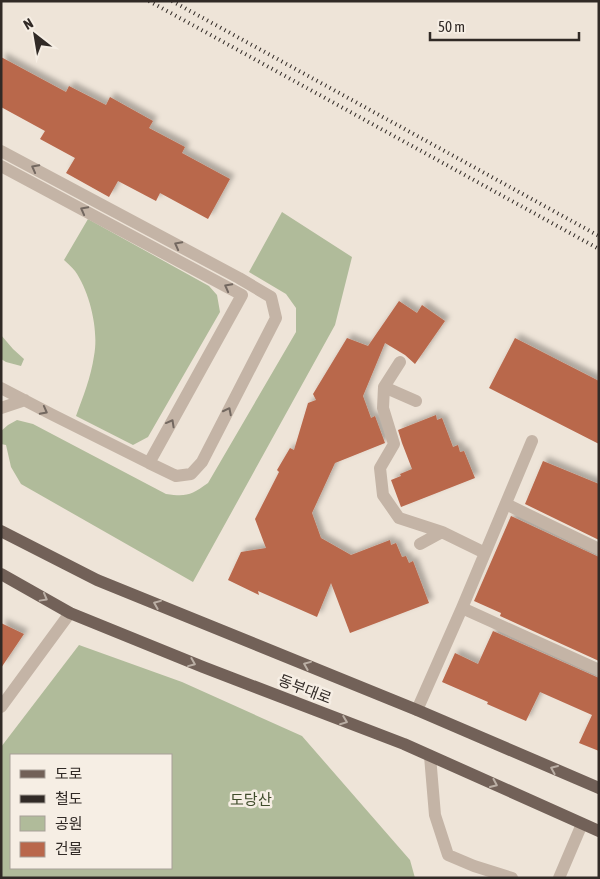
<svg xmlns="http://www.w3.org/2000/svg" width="600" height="879" viewBox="0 0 600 879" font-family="'Asap Condensed','Noto Sans KR',sans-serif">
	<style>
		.green { fill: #b0bb9a; fill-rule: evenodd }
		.building { fill: #b9674b; filter: url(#shadow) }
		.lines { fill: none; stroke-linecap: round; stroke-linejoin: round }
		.minor { stroke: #c4b4a6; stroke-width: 12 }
		.major { stroke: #726158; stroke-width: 12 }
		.rail { stroke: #312a26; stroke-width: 4; stroke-dasharray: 1 4; stroke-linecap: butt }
		.oneway { stroke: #736860 }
		.oneway2 { stroke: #bbafa5 }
		.labels { text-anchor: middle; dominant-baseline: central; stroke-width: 5; stroke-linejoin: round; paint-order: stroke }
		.street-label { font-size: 15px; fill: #312a26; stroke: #f6eee4 }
		.park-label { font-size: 15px; fill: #414d2c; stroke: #f6eee4 }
	</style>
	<defs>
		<filter id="shadow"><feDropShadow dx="4.5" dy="-4.5" stdDeviation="2.5" flood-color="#0004"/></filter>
	</defs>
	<rect width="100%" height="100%" fill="#eee4d8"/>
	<path class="green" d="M 282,212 L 352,257 L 335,325 L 193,582 L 21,484 L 11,467 L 6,445 L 1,444 L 1,431 L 8,425 L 17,420 L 33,424 L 166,494 C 187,497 191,495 208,483 L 296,332 L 296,308 L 286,294 L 249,272 Z
		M 88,219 L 209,286 L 217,295 L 220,312 L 148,437 L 133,445 L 76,416 C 83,397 91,377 94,356 C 99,331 90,292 75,271 C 72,267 68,264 64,260 Z
		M 1,335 L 13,349 L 24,359 L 21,366 L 6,362 L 1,359 Z
		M 79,645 L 182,682 L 302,736 L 410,860 L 415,878 L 1,878 L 1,747 ZM 171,755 L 171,868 L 11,868 L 11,755 Z"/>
	<path class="building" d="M 1,57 L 66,92 L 69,86 L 106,105 L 110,97 L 153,121 L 149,128 L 185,147 L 182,153 L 230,179 L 208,219 L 160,193 L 156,201 L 118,181 L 109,197 L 66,173 L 75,158 L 40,139 L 45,131 L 1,107 Z
		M 399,301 L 417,313 L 422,305 L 445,321 L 415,364 L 405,355 L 385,343 L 363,396 L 371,418 L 375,416 L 385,443 L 335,463 L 312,513 L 321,538 L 351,555 L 390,540 L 391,545 L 396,543 L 402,557 L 406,556 L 409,563 L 413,561 L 429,603 L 350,633 L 331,583 L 317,617 L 258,591 L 259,595 L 228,580 L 241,552 L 266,548 L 255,519 L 279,472 L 277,470 L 290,448 L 294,450 L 308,403 L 316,400 L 313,394 L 347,338 L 368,346 Z
		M 515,338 L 599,381 L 599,444 L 489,388 Z
		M 436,415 L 437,420 L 442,418 L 453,447 L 458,445 L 460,452 L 464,451 L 475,478 L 401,507 L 391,480 L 401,476 L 400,474 L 412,469 L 402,443 L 398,430 Z
		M 543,461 L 599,484 L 599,540 L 525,504 Z
		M 511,516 L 599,557 L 599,661 L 500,616 L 501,613 L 474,601 Z
		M 1,623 L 24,634 L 1,668 Z
		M 493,631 L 599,678 L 599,751 L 579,743 L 592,715 L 540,692 L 526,721 L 487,704 L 488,702 L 442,682 L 455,653 L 478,664 Z"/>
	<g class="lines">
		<path class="minor" d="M 1,151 L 239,278 L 271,297 L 276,318 L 202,462 L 191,474 L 176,476 L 149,463
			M 1,166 L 242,295 L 149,463 L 51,414 L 1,388
			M 400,362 L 384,387 L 383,408 L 394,444 L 380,468 L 383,495 L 399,518 L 442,532 L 485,553
			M 384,387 L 416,401
			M 1,408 L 25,400
			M 506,504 L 599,549
			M 420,544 L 442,532
			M 462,608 L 599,670
			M 1,707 L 70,613
			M 417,710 L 462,608 L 532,441
			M 430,756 L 435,815 L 448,855 L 474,866 L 512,878
			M 559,878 L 582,824"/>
		<path class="major" d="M 1,531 L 97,580 L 417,710 L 599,788
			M 1,574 L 70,613 L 203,667 L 404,744 L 599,831"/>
		<path class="rail" d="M 149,1 L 599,249
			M 172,1 L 599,236"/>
	</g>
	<defs><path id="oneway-chevron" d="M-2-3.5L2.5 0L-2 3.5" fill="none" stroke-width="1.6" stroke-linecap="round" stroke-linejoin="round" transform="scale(1.25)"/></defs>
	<g class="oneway">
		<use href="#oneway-chevron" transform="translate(35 168) rotate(-152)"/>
		<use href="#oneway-chevron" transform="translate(84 210) rotate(-152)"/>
		<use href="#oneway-chevron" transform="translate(178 245) rotate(-152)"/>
		<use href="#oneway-chevron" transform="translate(228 287) rotate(-152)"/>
		<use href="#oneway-chevron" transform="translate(44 411) rotate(28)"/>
		<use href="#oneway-chevron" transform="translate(228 411) rotate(-63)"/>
		<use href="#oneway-chevron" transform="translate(171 423) rotate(-61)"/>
	</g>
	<g class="oneway2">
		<use href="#oneway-chevron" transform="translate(44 598) rotate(29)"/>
		<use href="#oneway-chevron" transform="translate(157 604) rotate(-158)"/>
		<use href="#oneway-chevron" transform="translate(192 663) rotate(22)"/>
		<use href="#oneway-chevron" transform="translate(307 665) rotate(-158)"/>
		<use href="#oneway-chevron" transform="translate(344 721) rotate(21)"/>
		<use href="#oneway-chevron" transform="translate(554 769) rotate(-157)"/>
		<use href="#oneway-chevron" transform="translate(494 784) rotate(24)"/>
	</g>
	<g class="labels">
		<g class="street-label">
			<text transform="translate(305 689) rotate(21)">동부대로</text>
		</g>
		<g class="park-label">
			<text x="251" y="799">도당산</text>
		</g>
	</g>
	<rect width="600" height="879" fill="none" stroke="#312a26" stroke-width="5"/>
	<rect x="10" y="754" width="162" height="115" fill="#f6eee4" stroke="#a7a098"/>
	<rect x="20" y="770" width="25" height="8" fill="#726158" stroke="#a7a098"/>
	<text x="55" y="779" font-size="15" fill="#312a26">도로</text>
	<rect x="20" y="795" width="25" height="8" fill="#312a26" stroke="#a7a098"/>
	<text x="55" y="804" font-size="15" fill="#312a26">철도</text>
	<rect x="20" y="816" width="25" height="15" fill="#b0bb9a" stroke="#a7a098"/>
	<text x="55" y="829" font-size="15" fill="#312a26">공원</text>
	<rect x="20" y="842" width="25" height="15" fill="#b9674b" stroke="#a7a098"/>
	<text x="55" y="854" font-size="15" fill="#312a26">건물</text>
	<g transform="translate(35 35) rotate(329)" stroke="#f6eee4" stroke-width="4" paint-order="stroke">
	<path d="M0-4L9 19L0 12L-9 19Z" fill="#312a26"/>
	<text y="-8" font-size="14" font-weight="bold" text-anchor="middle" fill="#312a26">N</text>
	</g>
	<path d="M430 32v8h149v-8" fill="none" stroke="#312a26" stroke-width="2.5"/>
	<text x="438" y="32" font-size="15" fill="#312a26" stroke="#f6eee4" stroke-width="4" paint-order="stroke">50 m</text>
</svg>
